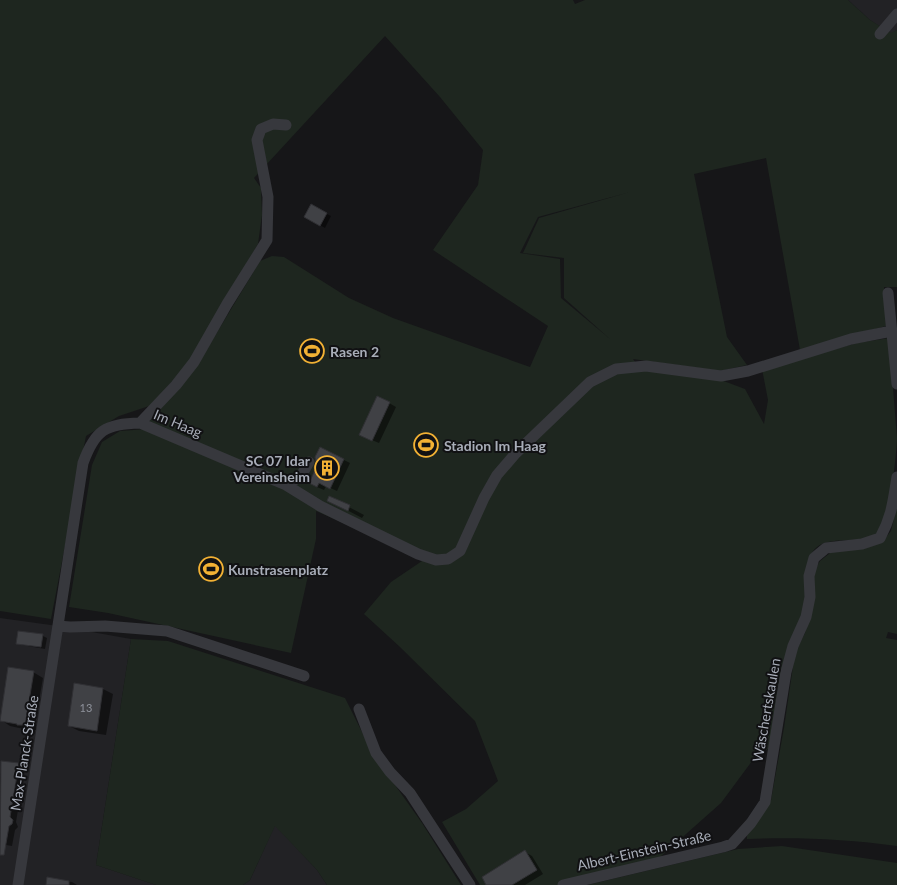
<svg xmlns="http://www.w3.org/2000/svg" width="897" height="885" viewBox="0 0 897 885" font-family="Lato,sans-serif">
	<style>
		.built { fill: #222225 }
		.green { fill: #1e261f; fill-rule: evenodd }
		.shadow { fill: #0007 }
		.building { fill: #404145; stroke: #303034 }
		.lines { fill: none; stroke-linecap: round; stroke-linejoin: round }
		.minor { stroke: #37383d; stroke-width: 11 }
		.labels { text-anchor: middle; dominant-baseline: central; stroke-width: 4; stroke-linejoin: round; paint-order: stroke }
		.number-label { font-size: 11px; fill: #8e929b }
		.poi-label { font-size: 14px; font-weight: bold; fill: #a8adb8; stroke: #111113; text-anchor: start }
		.street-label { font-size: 14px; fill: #a8adb8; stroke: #111113 }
	</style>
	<rect width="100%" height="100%" fill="#161618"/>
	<path class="built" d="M 848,0 L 897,0 L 897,30 L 891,34 L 870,20 Z
		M 0,618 L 58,626 L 131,639 L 96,865 L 156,885 L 0,885 Z
		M 275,825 L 317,870 L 327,885 L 243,885 L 250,880 Z"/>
	<path class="green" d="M 0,0 L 573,0 L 575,4 L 585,0 L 848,0 L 870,20 L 891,33 L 897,30 L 897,287 L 884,287 L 886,326 L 800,350 L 766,158 L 694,174 L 727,337 L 747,365 L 720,371 L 633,359 L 640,369 L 721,380 L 745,389 L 764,424 L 768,400 L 762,369 L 857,343 L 889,338 L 897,438 C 897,453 889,518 882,529 C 867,550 820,529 811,556 C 806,572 808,590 805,606 C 802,622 797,638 793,654 C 786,685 778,716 771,747 L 755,757 L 721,803 L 659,858 L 573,885 L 480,885 L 442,822 L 466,809 L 498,781 L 475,721 L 400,647 L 364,614 L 391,582 L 425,559 L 316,511 L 316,539 L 291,653 L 108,613 L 69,607 L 92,465 L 102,442 L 120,431 L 146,429 L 152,416 L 198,364 L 260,261 L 272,256 L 284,257 L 349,298 L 393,318 L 530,367 L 548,326 L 433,250 L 478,185 L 483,150 L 440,97 L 385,36 L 254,178 L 261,188 L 262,215 L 258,244 L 188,363 L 152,405 L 119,416 L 86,436 L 51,619 L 0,611 ZM 630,192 L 539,218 L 523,253 L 564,258 L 564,298 L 610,339 L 561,298 L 560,259 L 520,253 L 538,217 Z
		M 897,506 L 897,634 L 888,632 L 886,638 L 897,640 L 897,846 C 847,839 797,837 747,839 L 747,834 L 771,800 L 784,728 L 795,653 L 805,633 L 811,611 L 814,571 L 820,561 L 834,550 L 883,541 L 891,531 Z
		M 131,639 L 168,641 L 345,698 L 373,754 L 422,823 L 461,885 L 327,885 L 317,870 L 275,826 L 250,880 L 243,885 L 156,885 L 96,865 Z
		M 782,846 L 897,863 L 897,885 L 587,885 L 738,849 Z"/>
	<path class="shadow" d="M 311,206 L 331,216 L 325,228 L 305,217 Z
		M 389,403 L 396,407 L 379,443 L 367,438 Z
		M 344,460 L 350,463 L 337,491 L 326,486 L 324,490 L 317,487 L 318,468 Z
		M 330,497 L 364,515 L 362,518 L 328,500 Z
		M 43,636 L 47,638 L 45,649 L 22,645 L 18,643 Z
		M 33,672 L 43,678 L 36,719 L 36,730 L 28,730 L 10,726 L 1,720 Z
		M 75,685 L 103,689 L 113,694 L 106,735 L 79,731 L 69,726 Z
		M 2,762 L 19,765 L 25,768 L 16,822 L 18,827 L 15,830 L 12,846 L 0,844 L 0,778 Z
		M 525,852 L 532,856 L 543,874 L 525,885 L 488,885 Z
		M 48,879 L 72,882 L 77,885 L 47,885 Z"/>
	<path class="building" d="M 311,204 L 327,213 L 320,226 L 304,217 Z
		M 377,396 L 390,402 L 372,441 L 359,435 Z
		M 320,447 L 344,459 L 330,489 L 319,483 L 317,487 L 309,483 L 316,468 L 314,468 L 316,462 L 315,457 Z
		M 329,496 L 350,505 L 348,511 L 327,501 Z
		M 18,631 L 43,634 L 41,647 L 16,644 Z
		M 8,667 L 34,671 L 27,713 L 27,725 L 17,725 L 17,724 L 0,721 Z
		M 74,683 L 103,688 L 97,731 L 68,726 Z
		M 1,761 L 19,763 L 10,817 L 13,820 L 12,824 L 9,826 L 4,855 L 0,855 Z
		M 525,850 L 537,870 L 512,885 L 486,885 L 482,877 Z
		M 47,877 L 69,881 L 69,885 L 46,885 Z"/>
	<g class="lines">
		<path class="minor" d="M 880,34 L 897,14
			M 888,293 L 897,384
			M 140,423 L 176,385 L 194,362 L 227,304 L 267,240 L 268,197 L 257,140 L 261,129 L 273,124 L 286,125
			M 286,485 L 320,506 L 418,554 L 436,560 L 448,559 L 460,551 L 484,498 L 497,475 L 516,453 L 590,382 L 616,369 L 646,366 L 721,376 L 748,371 L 851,339 L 892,331
			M 58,626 L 70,627 L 105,626 L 167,631 L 304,676
			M 359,709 L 376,753 L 390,772 L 410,793 L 470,885
			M 18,885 L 83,463 C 95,430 105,424 140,423 L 286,485 L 301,476 L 309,462
			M 563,885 L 723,847 L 732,844 L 751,823 L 765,802 L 786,672 L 793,646 L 806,617 L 810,597 L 809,576 L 814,558 L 826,548 L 862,544 L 880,538 C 892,516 893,501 897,477"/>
	</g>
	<defs>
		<g id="stadium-ring" transform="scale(1.25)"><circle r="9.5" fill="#111113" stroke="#f2b134" stroke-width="1.5"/><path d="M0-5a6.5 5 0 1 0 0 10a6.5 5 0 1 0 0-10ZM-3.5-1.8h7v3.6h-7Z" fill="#f2b134"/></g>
		<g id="building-ring" transform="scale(1.25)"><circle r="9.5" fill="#111113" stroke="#f2b134" stroke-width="1.5"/><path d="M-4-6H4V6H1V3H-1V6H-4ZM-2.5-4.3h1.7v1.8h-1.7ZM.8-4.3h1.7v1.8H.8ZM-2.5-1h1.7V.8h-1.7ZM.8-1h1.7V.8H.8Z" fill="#f2b134"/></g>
	</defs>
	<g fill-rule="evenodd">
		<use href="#stadium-ring" x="312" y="351"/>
		<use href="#stadium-ring" x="426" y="445"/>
		<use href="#building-ring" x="327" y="468"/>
		<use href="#stadium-ring" x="211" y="569"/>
	</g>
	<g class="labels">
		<g class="number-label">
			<text x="86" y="707">13</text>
		</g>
		<g class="poi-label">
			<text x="330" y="351">Rasen 2</text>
			<text x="444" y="445">Stadion Im Haag</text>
			<text x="310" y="460" text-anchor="end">SC 07 Idar<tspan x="310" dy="16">Vereinsheim</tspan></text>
			<text x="228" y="569">Kunstrasenplatz</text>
		</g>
		<g class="street-label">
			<text transform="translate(178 423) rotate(23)">Im Haag</text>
			<text transform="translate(766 710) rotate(-80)">Wäschertskaulen</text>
			<text transform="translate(24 753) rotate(-81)">Max-Planck-Straße</text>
			<text transform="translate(644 850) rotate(-13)">Albert-Einstein-Straße</text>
		</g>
	</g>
</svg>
